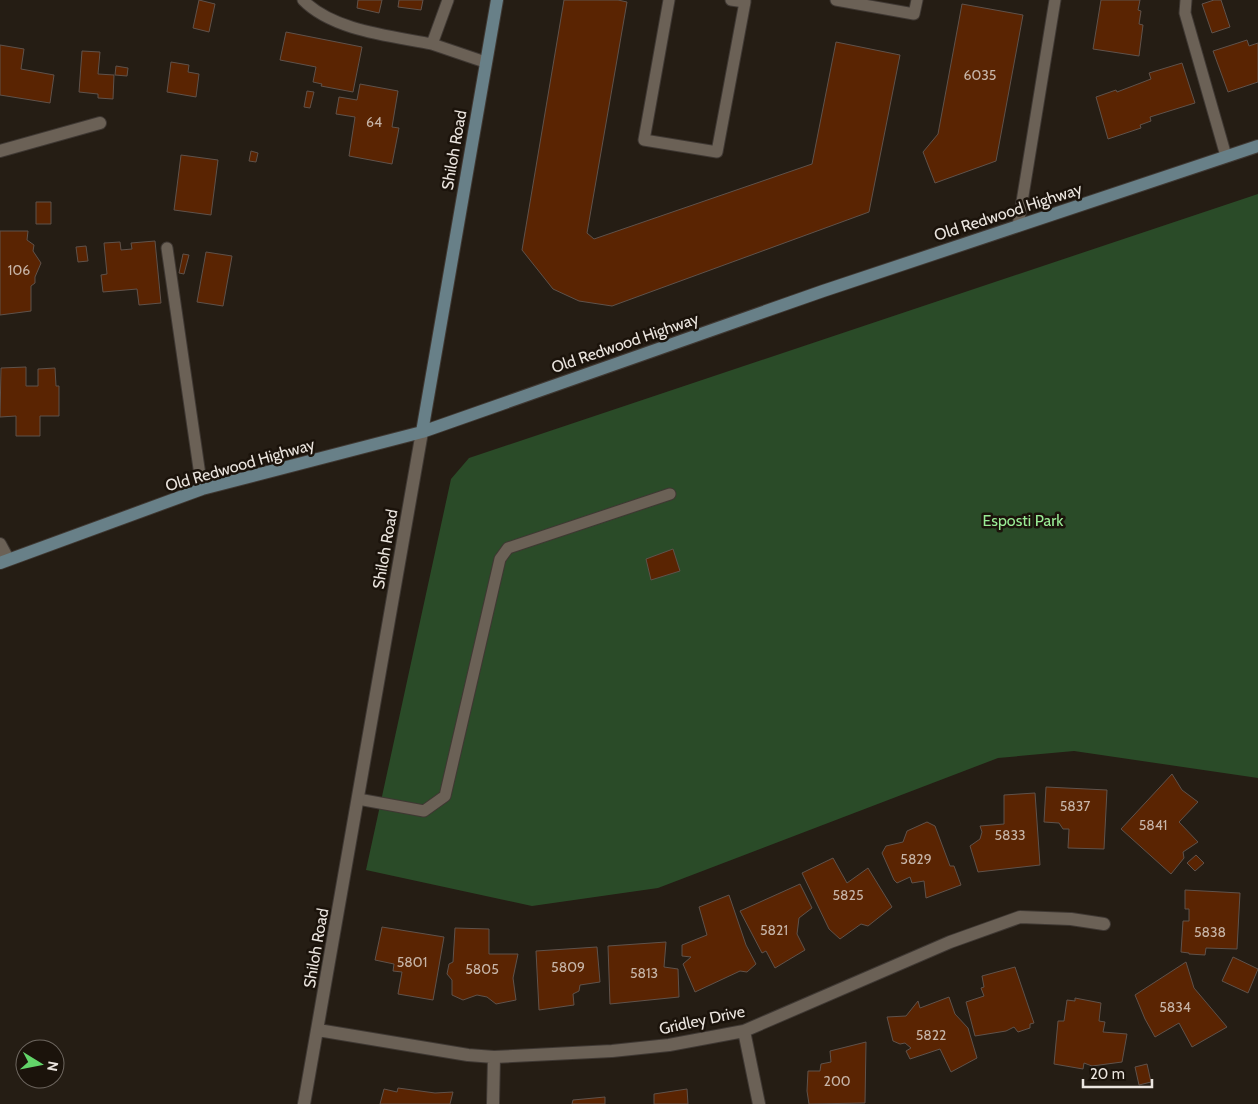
<svg xmlns="http://www.w3.org/2000/svg" width="1258" height="1104" viewBox="0 0 1258 1104" font-family="Cabin,sans-serif">
	<style>
		.green { fill: #2a4b28 }
		.building { fill: #5a2402; stroke: #5f524b }
		.lines { fill: none; stroke-linecap: round; stroke-linejoin: round }
		.service-casing { stroke: #3f3833; stroke-width: 13 }
		.minor-casing { stroke: #3f3833; stroke-width: 14 }
		.secondary-casing { stroke: #3f3833; stroke-width: 14 }
		.service { stroke: #6b6156; stroke-width: 11 }
		.minor { stroke: #6b6156; stroke-width: 12 }
		.secondary { stroke: #688088; stroke-width: 12 }
		.labels { text-anchor: middle; dominant-baseline: central; stroke-width: 5; stroke-linejoin: round; paint-order: stroke }
		.number-label { font-size: 14px; fill: #c7b5a8 }
		.street-label { font-size: 16px; fill: #ebe5df; stroke: #1b130b }
		.park-label { font-size: 16px; fill: #99eb95; stroke: #1b130b }
	</style>
	<rect width="100%" height="100%" fill="#251d14"/>
	<path class="green" d="M 1258,194 L 1258,778 L 1074,751 L 998,758 L 658,888 L 532,906 L 366,870 L 451,479 L 469,458 Z"/>
	<path class="building" d="M 199,0 L 215,4 L 209,32 L 193,28 Z
		M 358,0 L 382,0 L 379,13 L 357,8 Z
		M 399,0 L 423,0 L 421,10 L 398,7 Z
		M 564,0 L 618,0 L 627,2 L 587,233 L 594,239 L 812,164 L 836,42 L 900,55 L 869,212 L 612,306 L 579,301 L 553,289 L 522,250 Z
		M 1101,0 L 1140,0 L 1138,10 L 1141,11 L 1139,24 L 1143,25 L 1139,56 L 1093,49 Z
		M 1214,0 L 1221,0 L 1230,27 L 1212,33 L 1202,4 Z
		M 962,4 L 1023,15 L 996,161 L 935,183 L 923,152 L 938,134 Z
		M 286,32 L 362,47 L 353,92 L 321,86 L 322,84 L 313,82 L 316,67 L 280,60 Z
		M 1247,40 L 1249,46 L 1258,43 L 1258,82 L 1228,92 L 1213,51 Z
		M 0,45 L 24,49 L 21,69 L 54,75 L 50,103 L 0,95 Z
		M 82,51 L 100,52 L 98,74 L 114,75 L 113,99 L 98,98 L 98,94 L 79,92 Z
		M 171,62 L 189,65 L 188,72 L 199,74 L 196,97 L 167,92 Z
		M 1182,63 L 1195,103 L 1150,117 L 1151,121 L 1140,125 L 1141,128 L 1108,139 L 1096,97 L 1116,90 L 1117,92 L 1151,79 L 1149,73 Z
		M 116,66 L 128,68 L 127,76 L 115,75 Z
		M 360,84 L 398,91 L 392,127 L 399,128 L 392,164 L 349,156 L 355,117 L 336,114 L 339,97 L 357,100 Z
		M 307,91 L 314,92 L 310,108 L 304,107 Z
		M 251,151 L 258,153 L 256,162 L 249,161 Z
		M 181,155 L 218,160 L 211,215 L 174,210 Z
		M 36,202 L 51,202 L 51,224 L 36,224 Z
		M 0,231 L 28,231 L 27,240 L 34,245 L 33,251 L 41,263 L 35,277 L 35,283 L 31,286 L 31,311 L 0,315 Z
		M 155,241 L 161,303 L 139,305 L 137,289 L 103,292 L 101,275 L 107,274 L 104,243 L 120,242 L 121,250 L 132,249 L 131,243 Z
		M 86,246 L 88,261 L 78,262 L 76,247 Z
		M 206,252 L 232,256 L 223,306 L 197,302 Z
		M 183,254 L 189,255 L 184,274 L 179,273 Z
		M 26,367 L 26,386 L 38,386 L 38,369 L 55,368 L 56,386 L 59,386 L 59,416 L 40,416 L 40,436 L 16,436 L 16,416 L 0,417 L 1,368 Z
		M 673,549 L 680,571 L 651,580 L 646,559 Z
		M 1172,774 L 1182,790 L 1198,802 L 1179,822 L 1198,842 L 1183,852 L 1184,858 L 1171,874 L 1121,829 Z
		M 1046,787 L 1107,790 L 1104,849 L 1068,848 L 1069,829 L 1063,829 L 1059,823 L 1044,822 Z
		M 1035,793 L 1040,865 L 978,872 L 970,846 L 980,839 L 982,832 L 980,826 L 1004,824 L 1004,795 Z
		M 927,822 L 935,826 L 950,866 L 954,866 L 961,885 L 926,898 L 924,881 L 912,883 L 910,877 L 897,883 L 894,880 L 882,853 L 886,846 L 903,842 L 907,831 Z
		M 1196,855 L 1204,863 L 1195,871 L 1187,863 Z
		M 833,858 L 847,883 L 868,868 L 892,907 L 868,926 L 861,924 L 840,939 L 829,929 L 802,873 Z
		M 800,884 L 812,908 L 799,918 L 797,934 L 805,950 L 775,968 L 766,951 L 762,953 L 740,911 Z
		M 1185,890 L 1240,893 L 1237,949 L 1206,948 L 1205,955 L 1189,954 L 1189,953 L 1181,952 L 1183,921 L 1189,921 L 1189,909 L 1185,909 Z
		M 729,895 L 746,945 L 756,964 L 747,972 L 740,971 L 695,992 L 683,964 L 691,957 L 682,956 L 682,945 L 707,935 L 699,907 Z
		M 382,927 L 444,937 L 433,1000 L 398,994 L 402,972 L 393,971 L 394,964 L 375,960 Z
		M 455,928 L 489,929 L 489,954 L 518,954 L 513,978 L 516,1000 L 496,1004 L 487,997 L 477,995 L 463,1000 L 452,995 L 452,980 L 447,974 L 449,964 L 453,962 Z
		M 666,942 L 664,967 L 678,969 L 679,997 L 610,1004 L 608,946 Z
		M 597,947 L 600,982 L 580,985 L 579,991 L 573,994 L 574,1005 L 539,1010 L 536,951 Z
		M 1233,957 L 1258,969 L 1248,993 L 1222,981 Z
		M 1186,962 L 1194,988 L 1227,1027 L 1192,1047 L 1179,1023 L 1155,1037 L 1145,1019 L 1135,995 Z
		M 1015,967 L 1034,1023 L 1030,1024 L 1030,1028 L 1018,1032 L 1014,1027 L 1006,1031 L 975,1036 L 966,1002 L 984,996 L 981,988 L 984,987 L 982,976 Z
		M 949,997 L 955,1014 L 968,1028 L 977,1058 L 951,1072 L 940,1049 L 910,1059 L 906,1051 L 911,1048 L 905,1043 L 900,1044 L 893,1041 L 887,1017 L 906,1016 L 918,1001 L 920,1008 Z
		M 1075,998 L 1101,1003 L 1099,1021 L 1105,1022 L 1103,1032 L 1127,1034 L 1122,1062 L 1092,1066 L 1084,1063 L 1083,1069 L 1054,1064 L 1058,1021 L 1064,1021 L 1067,1000 L 1075,1001 Z
		M 866,1042 L 865,1103 L 809,1104 L 807,1091 L 808,1071 L 820,1071 L 821,1064 L 831,1062 L 830,1051 Z
		M 1147,1064 L 1151,1082 L 1139,1085 L 1135,1067 Z
		M 398,1088 L 435,1093 L 453,1092 L 450,1104 L 380,1104 L 384,1089 L 397,1092 Z
		M 687,1089 L 688,1104 L 654,1104 L 654,1094 Z
		M 605,1097 L 605,1104 L 572,1104 L 573,1100 Z"/>
	<g class="lines">
		<g class="service-casing">
			<path id="service" d="M 303,0 C 333,31 392,36 432,44 L 448,0
				M 669,0 L 644,140 L 717,152 L 745,2
				M 731,0 L 745,2 L 745,0
				M 836,0 L 914,14 L 917,0
				M 1186,0 L 1185,13 L 1226,156
				M 432,44 L 485,62
				M 1018,226 L 1055,0
				M 167,248 L 202,489
				M 358,799 L 424,811 L 445,796 L 500,559 L 508,548 L 670,494"/>
		</g>
		<g class="minor-casing">
			<path id="minor" d="M 0,151 L 100,123
				M 0,544 L 8,559
				M 318,1030 L 468,1055 L 494,1057 L 612,1051 L 669,1045 L 744,1031 L 950,942 L 1020,917 L 1071,919 L 1104,924
				M 744,1031 L 759,1104
				M 304,1104 L 422,432
				M 493,1104 L 494,1057"/>
		</g>
		<g class="secondary-casing">
			<path id="secondary" d="M 422,432 L 497,0
				M 0,563 L 202,489 L 422,432 L 823,291 L 1258,146"/>
		</g>
		<use href="#service" class="service"/>
		<use href="#minor" class="minor"/>
		<use href="#secondary" class="secondary"/>
	</g>
	<g class="labels">
		<g class="number-label">
			<text x="980" y="75">6035</text>
			<text x="374" y="122">64</text>
			<text x="19" y="270">106</text>
			<text x="1075" y="806">5837</text>
			<text x="1153" y="825">5841</text>
			<text x="1010" y="835">5833</text>
			<text x="916" y="859">5829</text>
			<text x="848" y="895">5825</text>
			<text x="774" y="930">5821</text>
			<text x="1210" y="932">5838</text>
			<text x="412" y="962">5801</text>
			<text x="568" y="967">5809</text>
			<text x="482" y="969">5805</text>
			<text x="644" y="973">5813</text>
			<text x="1175" y="1007">5834</text>
			<text x="931" y="1035">5822</text>
			<text x="837" y="1081">200</text>
		</g>
		<g class="street-label">
			<text transform="translate(454 150) rotate(-80)">Shiloh Road</text>
			<text transform="translate(1008 212) rotate(-18)">Old Redwood Highway</text>
			<text transform="translate(625 343) rotate(-19)">Old Redwood Highway</text>
			<text transform="translate(240 465) rotate(-16)">Old Redwood Highway</text>
			<text transform="translate(385 549) rotate(-80)">Shiloh Road</text>
			<text transform="translate(316 948) rotate(-80)">Shiloh Road</text>
			<text transform="translate(702 1020) rotate(-12)">Gridley Drive</text>
		</g>
		<g class="park-label">
			<text x="1023" y="520">Esposti Park</text>
		</g>
	</g>
	<g transform="translate(40 1064) rotate(100)"><circle r="24" fill="#1b130b" stroke="#6e6760"/>
	<path d="M0-4L9 19L0 12L-9 19Z" fill="#62d469"/>
	<text y="-8" font-size="14" font-weight="bold" text-anchor="middle" fill="#ebe5df">N</text>
	</g>
	<path d="M1083 1079v8h69v-8" fill="none" stroke="#ebe5df" stroke-width="2.5"/>
	<text x="1090" y="1079" font-size="15" fill="#ebe5df" stroke="#1b130b" stroke-width="4" paint-order="stroke">20 m</text>
</svg>
